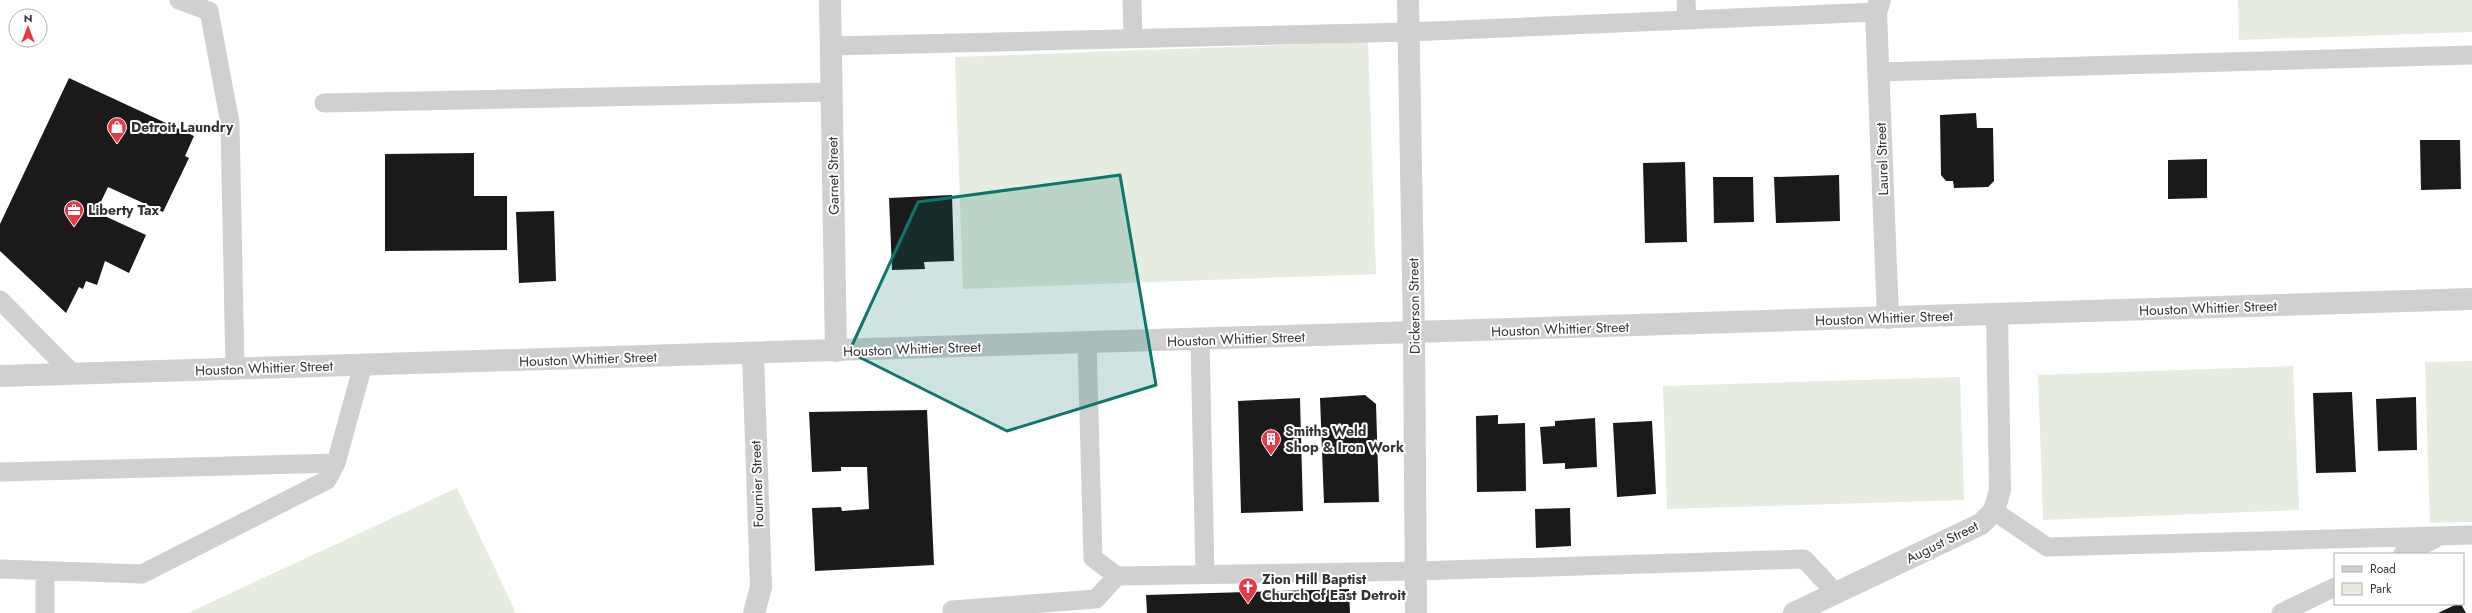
<svg xmlns="http://www.w3.org/2000/svg" width="2472" height="613" viewBox="0 0 2472 613" font-family="Jost,sans-serif">
	<style>
		.green { fill: #e6ecdf }
		.building { fill: #1a1a1a }
		.lines { fill: none; stroke-linecap: round; stroke-linejoin: round }
		.service { stroke: #d0d0d0; stroke-width: 19 }
		.minor { stroke: #d0d0d0; stroke-width: 22 }
		.tertiary { stroke: #d0d0d0; stroke-width: 22 }
		.marked { fill: #0f766e; fill-opacity: 0.2; stroke: #0f766e; stroke-width: 3; stroke-linejoin: round }
		.labels { text-anchor: middle; dominant-baseline: central; stroke-width: 4; stroke-linejoin: round; paint-order: stroke }
		.poi-label { font-size: 14px; font-weight: bold; fill: #333; stroke: #fff; text-anchor: start }
		.street-label { font-size: 14px; fill: #333; stroke: #fff }
	</style>
	<rect width="100%" height="100%" fill="#fff"/>
	<path class="green" d="M 2238,0 L 2472,0 L 2472,32 L 2239,40 Z
		M 1368,42 L 1376,274 L 963,289 L 955,57 Z
		M 2472,361 L 2472,522 L 2430,523 L 2425,362 Z
		M 2293,366 L 2299,510 L 2043,520 L 2038,375 Z
		M 1960,377 L 1964,500 L 1667,509 L 1663,386 Z
		M 457,488 L 516,613 L 188,613 Z"/>
	<path class="building" d="M 69,78 L 194,136 L 185,156 L 189,158 L 163,212 L 108,187 L 96,212 L 146,235 L 129,273 L 105,261 L 97,285 L 86,281 L 83,289 L 79,287 L 66,313 L 0,251 L 0,224 Z
		M 1976,113 L 1977,128 L 1993,128 L 1994,181 L 1988,187 L 1954,188 L 1953,181 L 1946,181 L 1941,175 L 1940,115 Z
		M 2420,140 L 2460,140 L 2461,189 L 2421,190 Z
		M 474,153 L 474,196 L 507,196 L 507,250 L 385,251 L 385,154 Z
		M 2207,159 L 2207,198 L 2168,199 L 2168,160 Z
		M 1685,162 L 1687,242 L 1645,243 L 1643,163 Z
		M 1839,175 L 1840,221 L 1776,223 L 1774,177 Z
		M 1713,177 L 1753,177 L 1754,222 L 1714,223 Z
		M 952,195 L 954,261 L 924,262 L 925,269 L 892,270 L 889,198 Z
		M 554,211 L 556,281 L 519,283 L 516,212 Z
		M 2352,392 L 2356,472 L 2316,473 L 2313,393 Z
		M 1365,395 L 1376,404 L 1379,502 L 1324,503 L 1320,398 Z
		M 2416,397 L 2417,450 L 2378,451 L 2376,399 Z
		M 1300,398 L 1303,511 L 1241,513 L 1238,401 Z
		M 927,410 L 934,565 L 815,571 L 812,508 L 841,507 L 842,511 L 869,509 L 867,467 L 841,467 L 841,471 L 812,472 L 809,412 Z
		M 1498,415 L 1498,424 L 1525,423 L 1526,491 L 1477,492 L 1476,416 Z
		M 1595,418 L 1597,467 L 1565,469 L 1565,463 L 1543,464 L 1540,427 L 1555,426 L 1555,421 Z
		M 1652,421 L 1656,494 L 1617,497 L 1613,423 Z
		M 1570,508 L 1571,546 L 1536,548 L 1535,509 Z
		M 1349,589 L 1350,613 L 1147,613 L 1146,595 Z
		M 2457,604 L 2461,604 L 2466,613 L 2438,613 Z"/>
	<g class="lines">
		<path class="service" d="M 179,0 L 209,11 L 230,123 L 235,369
			M 1132,0 L 1133,38
			M 1686,0 L 1687,20
			M 831,46 L 1409,32 L 1876,12
			M 1878,72 L 2472,55
			M 324,103 L 832,92
			M 0,300 L 73,374
			M 1200,340 L 1205,575
			M 1087,343 L 1093,558 L 1117,576 L 1416,571 L 1804,559 L 1836,593
			M 0,472 L 336,463
			M 1994,511 L 2047,547 L 2472,535
			M 2403,554 L 2435,539
			M 0,569 L 142,574 L 327,480 L 336,463 L 363,365
			M 45,571 L 45,613
			M 954,613 L 952,610 L 1096,599 L 1117,576
			M 2281,613 L 2335,587"/>
		<path class="minor" d="M 830,0 L 836,351
			M 1408,0 L 1414,333
			M 1880,0 L 1876,12 L 1888,318
			M 753,354 L 761,587 L 754,613
			M 1794,613 L 1981,524 L 1994,511 L 2000,490 L 1997,314"/>
		<path class="tertiary" d="M 1414,333 L 1416,613
			M 0,376 L 2472,299"/>
	</g>
	<path class="marked" d="M 1120,175 L 1156,385 L 1007,431 L 849,352 L 918,202 Z"/>
	<defs>
		<g id="shop-pin" transform="scale(1)"><path d="M0 17L-7.5 6A9.5 9.5 0 1 1 7.5 6Z" fill="#e63946" stroke="#fff"/><path d="M-5-2.5h2.3a2.7 3.5 0 0 1 5.4 0H5L5.5 6h-11ZM-1.5-2.5h3a1.5 2.3 0 0 0-3 0Z" fill="#fff"/></g>
		<g id="office-pin" transform="scale(1)"><path d="M0 17L-7.5 6A9.5 9.5 0 1 1 7.5 6Z" fill="#e63946" stroke="#fff"/><path d="M-6-3h4V-5.5h4V-3h4V5H-6ZM-1-4.5V-3h2v-1.5ZM-6 0V1H6V0Z" fill="#fff"/></g>
		<g id="building-pin" transform="scale(1)"><path d="M0 17L-7.5 6A9.5 9.5 0 1 1 7.5 6Z" fill="#e63946" stroke="#fff"/><path d="M-4-6H4V6H1V3H-1V6H-4ZM-2.5-4.3h1.7v1.8h-1.7ZM.8-4.3h1.7v1.8H.8ZM-2.5-1h1.7V.8h-1.7ZM.8-1h1.7V.8H.8Z" fill="#fff"/></g>
		<g id="church-pin" transform="scale(1)"><path d="M0 17L-7.5 6A9.5 9.5 0 1 1 7.5 6Z" fill="#e63946" stroke="#fff"/><path d="M-1.2-6h2.4v3.5h3.3v2.4h-3.3V6h-2.4V-.1h-3.3v-2.4h3.3Z" fill="#fff"/></g>
	</defs>
	<g fill-rule="evenodd">
		<use href="#shop-pin" x="117" y="127"/>
		<use href="#office-pin" x="74" y="210"/>
		<use href="#building-pin" x="1271" y="439"/>
		<use href="#church-pin" x="1248" y="587"/>
	</g>
	<g class="labels">
		<g class="poi-label">
			<text x="131" y="127">Detroit Laundry</text>
			<text x="88" y="210">Liberty Tax</text>
			<text x="1285" y="431">Smiths Weld<tspan x="1285" dy="16">Shop &amp; Iron Work</tspan></text>
			<text x="1262" y="579">Zion Hill Baptist<tspan x="1262" dy="16">Church of East Detroit</tspan></text>
		</g>
		<g class="street-label">
			<text transform="translate(1882 159) rotate(-92)">Laurel Street</text>
			<text transform="translate(833 176) rotate(-91)">Garnet Street</text>
			<text transform="translate(1414 306) rotate(-91)">Dickerson Street</text>
			<text transform="translate(2208 308) rotate(-2)">Houston Whittier Street</text>
			<text transform="translate(1884 318) rotate(-2)">Houston Whittier Street</text>
			<text transform="translate(1560 329) rotate(-2)">Houston Whittier Street</text>
			<text transform="translate(1236 339) rotate(-2)">Houston Whittier Street</text>
			<text transform="translate(912 349) rotate(-2)">Houston Whittier Street</text>
			<text transform="translate(588 359) rotate(-2)">Houston Whittier Street</text>
			<text transform="translate(264 368) rotate(-2)">Houston Whittier Street</text>
			<text transform="translate(757 484) rotate(-92)">Fournier Street</text>
			<text transform="translate(1942 542) rotate(-26)">August Street</text>
		</g>
	</g>
	<rect x="2334" y="553" width="130" height="52" fill="#ffffff" stroke="#adadad"/>
	<rect x="2342" y="566" width="20" height="6" fill="#d0d0d0" stroke="#adadad"/>
	<text x="2370" y="573" font-size="12" fill="#333333">Road</text>
	<rect x="2342" y="583" width="20" height="12" fill="#e6ecdf" stroke="#adadad"/>
	<text x="2370" y="593" font-size="12" fill="#333333">Park</text>
	<g transform="translate(28 28)"><circle r="19" fill="#ffffff" stroke="#adadad"/>
	<path d="M0-3L7 15L0 10L-7 15Z" fill="#e63946"/>
	<text y="-6" font-size="11" font-weight="bold" text-anchor="middle" fill="#333333">N</text>
	</g>
</svg>
